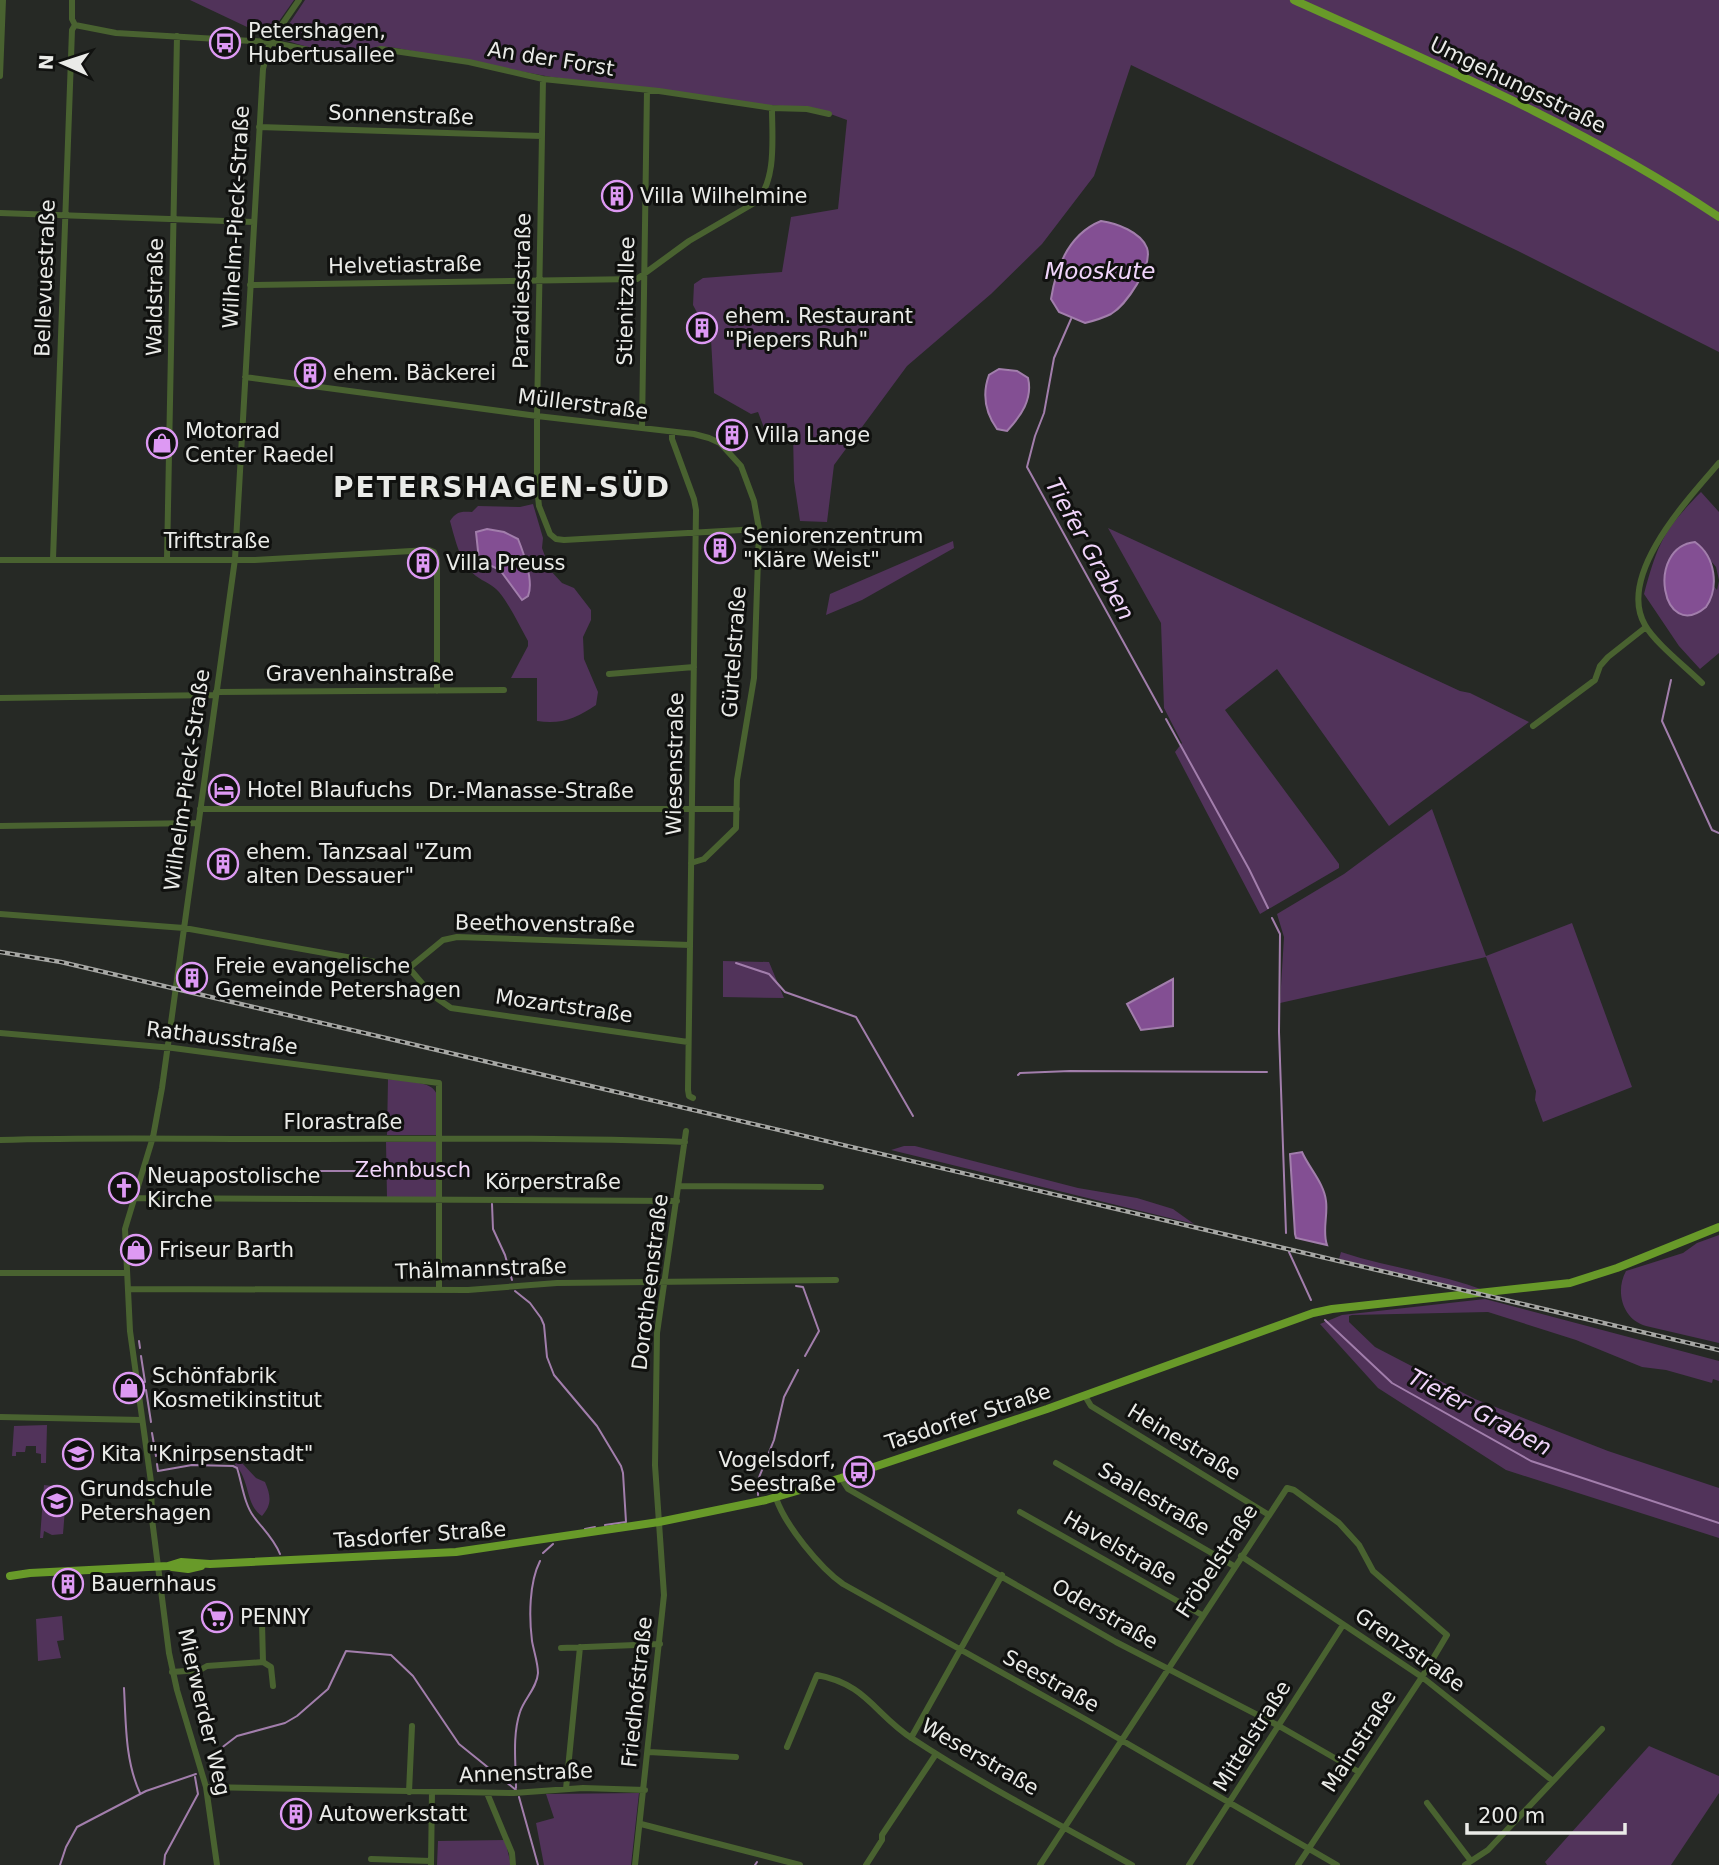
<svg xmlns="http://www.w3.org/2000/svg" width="1719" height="1865" viewBox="0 0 1719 1865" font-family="'DejaVu Sans',sans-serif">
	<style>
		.green { fill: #51335a }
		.water { fill: #834f93; stroke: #a27eac; stroke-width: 2 }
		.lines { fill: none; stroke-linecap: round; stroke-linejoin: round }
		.stream { stroke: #a27eac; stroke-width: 2 }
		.minor { stroke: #496230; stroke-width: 6 }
		.major { stroke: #689a29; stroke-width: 8 }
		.rail-casing { stroke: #a6a7a4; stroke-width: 4.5 }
		.rail { stroke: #10110f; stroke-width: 2; stroke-dasharray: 5; stroke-linecap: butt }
		.labels { text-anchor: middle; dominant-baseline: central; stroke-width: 6; stroke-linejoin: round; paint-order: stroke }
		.poi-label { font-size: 21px; fill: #eaebe8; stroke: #10110f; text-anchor: start }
		.street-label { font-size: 21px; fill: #eaebe8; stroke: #10110f }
		.park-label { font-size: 21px; fill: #f2d6fb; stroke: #10110f }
		.water-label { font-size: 23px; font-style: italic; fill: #f1d5fb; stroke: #10110f }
		.district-label { font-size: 28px; font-weight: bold; letter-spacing: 2px; fill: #eaebe8; stroke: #10110f }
	</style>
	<rect width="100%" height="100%" fill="#262925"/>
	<path class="green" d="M 190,0 L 294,0 L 268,37 Z
		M 305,0 L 1719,0 L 1719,352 L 1518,251 L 1131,65 L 1094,176 L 1042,244 L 991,294 L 907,366 L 834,465 L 827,522 L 800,521 L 794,481 L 793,433 L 774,444 L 766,433 L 758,412 L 751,414 L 714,393 L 711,339 L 693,305 L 694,284 L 703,278 L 782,272 L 791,217 L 838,209 L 847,120 L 814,108 L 766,105 L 551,77 L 396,48 C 378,46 362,51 345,52 C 324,53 303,45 283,40 L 281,36 Z
		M 1701,492 L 1719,512 L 1719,580 L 1716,567 L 1695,542 L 1688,543 L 1679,548 L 1717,590 L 1719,581 L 1719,653 L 1700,669 L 1679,646 L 1644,594 C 1658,542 1664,530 1701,492 Z
		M 533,504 L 543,538 L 542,548 L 550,570 L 562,583 L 574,588 L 591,610 L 591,620 L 583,637 L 584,659 L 598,692 L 596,705 C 577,718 561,725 537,721 L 537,678 L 511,678 L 528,646 L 528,641 C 519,625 511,607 499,592 C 492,584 484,582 476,576 C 460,563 455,539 450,521 C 456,512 460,511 472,512 L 478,506 L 520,507 Z
		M 1108,528 L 1460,691 L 1470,693 L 1529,722 L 1389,826 L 1277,669 L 1225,710 L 1339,864 L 1339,868 L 1260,914 L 1175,752 L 1182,743 L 1164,708 L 1161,623 Z
		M 953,541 L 954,548 L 862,600 L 826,615 L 830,594 Z
		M 1432,809 L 1486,956 L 1572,923 L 1632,1087 L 1543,1122 L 1535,1100 L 1536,1091 L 1486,957 L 1280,1003 L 1284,937 L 1277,914 L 1344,874 Z
		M 723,961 L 769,962 L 784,998 L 723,997 Z
		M 388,1079 C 441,1085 440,1082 439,1135 L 387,1135 Z
		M 438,1141 L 439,1198 L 387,1198 L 386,1142 Z
		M 904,1146 L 915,1146 L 1078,1188 L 1137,1198 L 1173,1209 L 1194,1224 L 891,1150 Z
		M 1719,1235 L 1719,1343 L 1646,1326 C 1622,1319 1615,1291 1626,1271 L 1683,1253 L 1697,1243 Z
		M 1341,1252 C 1389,1268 1439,1273 1486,1291 L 1477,1292 L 1339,1259 Z
		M 1485,1299 L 1719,1361 L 1719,1381 L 1713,1379 L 1712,1383 L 1666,1370 L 1642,1367 L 1576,1340 L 1488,1312 L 1352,1315 L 1349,1316 L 1349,1322 L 1375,1347 L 1475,1399 L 1608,1451 L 1719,1488 L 1719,1538 L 1506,1470 L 1378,1388 L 1320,1324 L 1342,1315 Z
		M 47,1425 L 46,1463 L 41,1463 L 41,1454 L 36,1453 L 36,1446 L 26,1446 L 25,1452 L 16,1452 L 16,1456 L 12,1456 L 14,1426 Z
		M 236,1462 L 241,1462 L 256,1478 L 265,1482 C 271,1496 272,1505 262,1516 C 245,1505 250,1478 235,1465 Z
		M 44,1485 L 60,1487 L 66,1496 L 63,1534 L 52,1535 L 44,1531 L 43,1538 L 40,1538 Z
		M 62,1616 L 64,1640 L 57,1641 L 61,1658 L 38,1661 L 36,1619 Z
		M 1649,1746 L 1719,1776 L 1719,1793 L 1671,1865 L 1547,1865 L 1545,1862 Z
		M 639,1793 L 631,1865 L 544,1865 L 536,1823 L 554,1818 L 546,1794 Z
		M 505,1840 L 511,1865 L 437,1865 L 438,1841 Z"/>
	<path class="water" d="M 1101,221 C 1116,223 1141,232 1147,248 C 1153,266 1126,305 1111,314 C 1103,318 1093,321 1085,323 L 1059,312 L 1051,299 C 1056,267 1069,234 1101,221 Z
		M 999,369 L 1017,371 L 1028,378 C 1033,399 1021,416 1007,431 L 997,429 C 985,412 982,394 989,375 Z
		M 487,529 L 504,532 L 518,539 C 524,554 534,582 528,596 L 522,600 L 500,570 L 479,560 L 476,532 Z
		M 1695,542 C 1716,557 1719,588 1706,607 C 1662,644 1645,547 1695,542 Z
		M 1173,979 L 1173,1026 L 1141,1030 L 1127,1004 Z
		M 1302,1152 C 1309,1168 1324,1183 1326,1201 C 1328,1216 1322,1231 1327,1245 L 1296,1238 L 1295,1234 L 1290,1154 Z"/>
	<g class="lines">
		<path class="stream" d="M 1071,319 L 1054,358 L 1044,413 L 1035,436 L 1027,467 L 1162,712
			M 1671,680 L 1662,721 L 1712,830 L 1719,833
			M 1166,719 L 1249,869 L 1268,908
			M 1272,918 L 1280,934 L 1279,1032 L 1286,1233
			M 736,963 L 769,974 L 785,992 L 856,1017 L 913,1116
			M 1018,1075 L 1020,1073 L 1070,1071 L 1267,1072
			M 265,1171 L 386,1171
			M 390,1171 L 438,1171
			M 492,1204 L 493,1229 L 505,1255 L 512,1280
			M 1289,1252 L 1311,1300
			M 796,1286 L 803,1287 L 819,1331 L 805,1356
			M 515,1291 L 530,1303 L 541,1318 L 544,1325 L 547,1357 L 554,1375 L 597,1426 L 621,1466 L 623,1473 L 626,1522 L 605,1525
			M 1325,1320 L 1392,1383 L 1531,1461 L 1719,1523
			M 139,1341 L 140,1348
			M 141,1356 L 145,1382
			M 146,1390 L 151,1422
			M 152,1433 L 156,1456
			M 157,1464 L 158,1471 L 192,1465 L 233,1466 L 237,1468 C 242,1483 244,1504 254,1517 C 263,1529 274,1539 280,1554
			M 758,1495 L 758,1480 L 774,1440 L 784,1397 L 798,1370
			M 585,1529 L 595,1527
			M 543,1553 L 553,1544
			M 124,1688 C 126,1723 125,1761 140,1793
			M 207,1759 L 237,1736 L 285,1723 L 297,1716 L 328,1689 L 346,1651 L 391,1655 L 413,1676 L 459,1744 L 516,1790
			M 516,1788 C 516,1764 512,1736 520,1712 C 524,1699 537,1688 538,1673 C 538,1663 534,1652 532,1641 C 529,1617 529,1583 540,1561
			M 519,1797 L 538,1865
			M 60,1865 L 66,1847 L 77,1827 L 146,1791 L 196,1774
			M 164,1865 L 165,1855 L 198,1794 L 195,1777
			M 755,1865 L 757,1862"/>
		<path class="minor" d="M 75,25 L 116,33 L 270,42 L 346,58 L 381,49 L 469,62 L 543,79 L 659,91 L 772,108 L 807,109 L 829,114
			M 0,76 L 3,0
			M 543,79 L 537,416 L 537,487 L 539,506 L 550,534 L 556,539 L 564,540 L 759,529
			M 259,127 L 542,136
			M 0,213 L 254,222
			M 250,285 L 637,279 L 689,241 L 756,202 C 777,180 772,137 772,108
			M 245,377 L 537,416 L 694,434 L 709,438 L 720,443 L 741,466 L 754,501 L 759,529 L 754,678 L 737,780 L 736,828 L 704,859 L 691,863
			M 642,428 L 647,90
			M 672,433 L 672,439 L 694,499 L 696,510 L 688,1090 L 689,1096 L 693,1098
			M 53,559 L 72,30 L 75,25 L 72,19 L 72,0
			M 167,559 L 177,36
			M 0,560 L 255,560 L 429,550 L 434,552 L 437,560 L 437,691
			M 609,674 L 694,667
			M 1702,683 C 1687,668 1655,643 1645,625 C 1616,575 1689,498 1719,463
			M 216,692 L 504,690
			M 0,698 L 215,695
			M 1533,726 L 1595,680 L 1600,666 L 1608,657 L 1646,627
			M 200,809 L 737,809
			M 0,826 L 198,823
			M 0,914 L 184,928 L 409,968
			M 409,968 L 432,995 L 451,1008 L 688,1042
			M 409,968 L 443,940 L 457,937 L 690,945
			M 0,1033 L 173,1048 L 439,1083 L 439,1290
			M 0,1140 C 96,1137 191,1139 287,1139 C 420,1139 553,1137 685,1142
			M 680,1186 L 821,1187
			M 135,1198 L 677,1201
			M 0,1273 L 127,1273
			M 128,1289 L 468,1290 L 557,1283 L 836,1280
			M 1085,1396 L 1091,1406 L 1269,1515
			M 0,1417 L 142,1420
			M 1056,1463 L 1234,1566
			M 841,1478 L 848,1489 L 1116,1642 L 1279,1726 L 1359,1772
			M 776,1498 C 785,1525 820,1568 843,1584 L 1085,1719 L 1337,1865
			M 1020,1512 L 1202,1615
			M 1241,1556 L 1422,1677 L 1553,1781
			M 561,1648 L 660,1644
			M 263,1662 L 271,1667 L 273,1686
			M 172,1672 L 200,1670 L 207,1666 L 263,1662 L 262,1623 L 257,1614
			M 911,1738 L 1002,1575
			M 787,1747 L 817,1675 C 867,1684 875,1715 913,1739 C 983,1785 1059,1824 1132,1865
			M 649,1752 L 736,1757
			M 206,1787 L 514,1793 L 583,1788 L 645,1790
			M 566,1789 L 580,1647
			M 409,1792 L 412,1726
			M 487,1793 L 512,1853 L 513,1865
			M 1427,1803 L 1471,1861
			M 641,1824 L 800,1865
			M 371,1859 L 431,1861
			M 217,1865 L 206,1787 L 177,1690 L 169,1653 L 152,1519 L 151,1482 L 130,1331 L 125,1229 L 153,1137 L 162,1088 L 235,559 L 263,69 L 270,42 L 299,0
			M 431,1865 L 432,1792
			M 635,1865 L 664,1595 L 655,1465 L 657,1333 L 686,1131
			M 866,1865 L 882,1840 L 882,1835 L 936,1754
			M 1040,1865 L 1287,1488 L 1294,1490 L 1339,1523 L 1359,1545 L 1373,1571 L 1447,1635 L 1422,1677 L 1298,1865
			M 1189,1865 L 1343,1625
			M 1465,1865 L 1488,1850 L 1602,1729"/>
		<path class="major" d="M 1294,0 C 1440,66 1586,128 1719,217
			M 172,1567 L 188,1569 L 201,1566
			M 10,1576 L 30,1573 L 168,1566 L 181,1562 L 210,1564 L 456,1552 L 659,1522 L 766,1500 L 841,1478 L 1047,1409 L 1313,1313 L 1332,1309 L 1570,1283 L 1617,1268 L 1719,1227"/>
		<g class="rail-casing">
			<path id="rail" d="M 0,952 L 61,962 L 1719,1350"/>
		</g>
		<use href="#rail" class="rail"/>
	</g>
	<defs>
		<g id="bus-ring" transform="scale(1.575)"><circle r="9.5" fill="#10110f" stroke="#dd99f3" stroke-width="1.5"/><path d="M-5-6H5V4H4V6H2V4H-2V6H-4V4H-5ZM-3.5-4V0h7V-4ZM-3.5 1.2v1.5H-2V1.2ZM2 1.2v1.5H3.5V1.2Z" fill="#dd99f3"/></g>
		<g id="building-ring" transform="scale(1.575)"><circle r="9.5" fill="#10110f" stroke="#dd99f3" stroke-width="1.5"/><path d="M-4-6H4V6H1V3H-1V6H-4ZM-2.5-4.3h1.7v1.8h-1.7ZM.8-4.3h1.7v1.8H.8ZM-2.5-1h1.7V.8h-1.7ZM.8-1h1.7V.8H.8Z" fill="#dd99f3"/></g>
		<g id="shop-ring" transform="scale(1.575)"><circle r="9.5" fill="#10110f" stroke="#dd99f3" stroke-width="1.5"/><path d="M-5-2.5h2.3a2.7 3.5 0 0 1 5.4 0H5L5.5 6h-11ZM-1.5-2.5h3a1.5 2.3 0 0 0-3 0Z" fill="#dd99f3"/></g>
		<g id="hotel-ring" transform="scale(1.575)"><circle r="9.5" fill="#10110f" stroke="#dd99f3" stroke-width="1.5"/><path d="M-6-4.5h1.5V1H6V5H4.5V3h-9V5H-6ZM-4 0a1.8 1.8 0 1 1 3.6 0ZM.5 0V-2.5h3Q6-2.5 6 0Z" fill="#dd99f3"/></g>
		<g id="church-ring" transform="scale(1.575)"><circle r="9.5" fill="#10110f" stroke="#dd99f3" stroke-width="1.5"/><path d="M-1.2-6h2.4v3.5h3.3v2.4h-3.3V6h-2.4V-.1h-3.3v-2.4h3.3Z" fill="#dd99f3"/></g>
		<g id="school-ring" transform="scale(1.575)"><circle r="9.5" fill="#10110f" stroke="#dd99f3" stroke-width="1.5"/><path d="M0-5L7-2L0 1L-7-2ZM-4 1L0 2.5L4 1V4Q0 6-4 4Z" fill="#dd99f3"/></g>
		<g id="supermarket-ring" transform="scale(1.575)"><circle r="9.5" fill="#10110f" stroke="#dd99f3" stroke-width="1.5"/><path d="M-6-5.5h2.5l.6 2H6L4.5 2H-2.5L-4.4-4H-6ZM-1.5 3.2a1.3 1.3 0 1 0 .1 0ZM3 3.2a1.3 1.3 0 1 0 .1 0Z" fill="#dd99f3"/></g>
	</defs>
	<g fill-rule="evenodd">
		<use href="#bus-ring" x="225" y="43"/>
		<use href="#building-ring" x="617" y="196"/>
		<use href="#building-ring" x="702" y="328"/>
		<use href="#building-ring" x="310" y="373"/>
		<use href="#building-ring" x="732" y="435"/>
		<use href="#shop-ring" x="162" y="443"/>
		<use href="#building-ring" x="720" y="548"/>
		<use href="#building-ring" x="423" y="563"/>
		<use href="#hotel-ring" x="224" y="790"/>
		<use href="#building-ring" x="223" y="864"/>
		<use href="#building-ring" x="192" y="978"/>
		<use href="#church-ring" x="124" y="1188"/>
		<use href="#shop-ring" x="136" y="1250"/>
		<use href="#shop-ring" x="129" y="1388"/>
		<use href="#school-ring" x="78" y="1454"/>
		<use href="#bus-ring" x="859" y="1472"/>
		<use href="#school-ring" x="57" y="1501"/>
		<use href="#building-ring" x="68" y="1584"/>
		<use href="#supermarket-ring" x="217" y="1617"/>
		<use href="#building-ring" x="296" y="1814"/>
	</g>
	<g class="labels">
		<g class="poi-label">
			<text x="248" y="31">Petershagen,<tspan x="248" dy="24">Hubertusallee</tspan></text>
			<text x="640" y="196">Villa Wilhelmine</text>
			<text x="725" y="316">ehem. Restaurant<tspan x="725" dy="24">"Piepers Ruh"</tspan></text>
			<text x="333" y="373">ehem. Bäckerei</text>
			<text x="185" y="431">Motorrad<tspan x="185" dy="24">Center Raedel</tspan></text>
			<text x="755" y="435">Villa Lange</text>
			<text x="743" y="536">Seniorenzentrum<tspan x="743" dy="24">"Kläre Weist"</tspan></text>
			<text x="446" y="563">Villa Preuss</text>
			<text x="247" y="790">Hotel Blaufuchs</text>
			<text x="246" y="852">ehem. Tanzsaal "Zum<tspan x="246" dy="24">alten Dessauer"</tspan></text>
			<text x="215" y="966">Freie evangelische<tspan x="215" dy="24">Gemeinde Petershagen</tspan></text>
			<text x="147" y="1176">Neuapostolische<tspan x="147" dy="24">Kirche</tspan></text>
			<text x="159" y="1250">Friseur Barth</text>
			<text x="152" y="1376">Schönfabrik<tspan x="152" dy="24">Kosmetikinstitut</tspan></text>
			<text x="101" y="1454">Kita "Knirpsenstadt"</text>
			<text x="836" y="1460" text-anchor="end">Vogelsdorf,<tspan x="836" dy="24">Seestraße</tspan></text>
			<text x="80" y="1489">Grundschule<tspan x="80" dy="24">Petershagen</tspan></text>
			<text x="91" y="1584">Bauernhaus</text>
			<text x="240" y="1617">PENNY</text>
			<text x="319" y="1814">Autowerkstatt</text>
		</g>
		<g class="street-label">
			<text transform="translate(551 59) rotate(9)">An der Forst</text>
			<text transform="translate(1518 85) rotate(26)">Umgehungsstraße</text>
			<text transform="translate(401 115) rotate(2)">Sonnenstraße</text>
			<text transform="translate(236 217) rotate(-87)">Wilhelm-Pieck-Straße</text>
			<text transform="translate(405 265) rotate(-1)">Helvetiastraße</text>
			<text transform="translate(45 278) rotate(-88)">Bellevuestraße</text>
			<text transform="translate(522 291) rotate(-89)">Paradiesstraße</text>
			<text transform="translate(155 297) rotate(-89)">Waldstraße</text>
			<text transform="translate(626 301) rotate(-89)">Stienitzallee</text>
			<text transform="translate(583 404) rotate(7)">Müllerstraße</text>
			<text x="217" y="541">Triftstraße</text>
			<text transform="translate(734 652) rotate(-86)">Gürtelstraße</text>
			<text x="360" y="674">Gravenhainstraße</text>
			<text transform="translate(675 764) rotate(-89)">Wiesenstraße</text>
			<text transform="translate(187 780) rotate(-82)">Wilhelm-Pieck-Straße</text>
			<text x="531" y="791">Dr.-Manasse-Straße</text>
			<text transform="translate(545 924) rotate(1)">Beethovenstraße</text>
			<text transform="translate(564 1006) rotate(8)">Mozartstraße</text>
			<text transform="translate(222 1038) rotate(7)">Rathausstraße</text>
			<text x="343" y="1122">Florastraße</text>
			<text x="553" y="1182">Körperstraße</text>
			<text transform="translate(481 1269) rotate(-2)">Thälmannstraße</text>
			<text transform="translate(650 1282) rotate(-83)">Dorotheenstraße</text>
			<text transform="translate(968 1417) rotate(-18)">Tasdorfer Straße</text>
			<text transform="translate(1184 1442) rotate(31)">Heinestraße</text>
			<text transform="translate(1154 1499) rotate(30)">Saalestraße</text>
			<text transform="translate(420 1535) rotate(-4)">Tasdorfer Straße</text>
			<text transform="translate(1120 1548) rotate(30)">Havelstraße</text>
			<text transform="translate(1217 1561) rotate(-57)">Fröbelstraße</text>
			<text transform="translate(1105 1614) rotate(30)">Oderstraße</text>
			<text transform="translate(1410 1650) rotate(35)">Grenzstraße</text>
			<text transform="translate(1051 1681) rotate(29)">Seestraße</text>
			<text transform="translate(637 1692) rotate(-84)">Friedhofstraße</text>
			<text transform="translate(204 1712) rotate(77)">Mierwerder Weg</text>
			<text transform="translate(1252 1736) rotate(-58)">Mittelstraße</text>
			<text transform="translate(1359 1741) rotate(-57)">Mainstraße</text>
			<text transform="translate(980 1757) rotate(30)">Weserstraße</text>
			<text transform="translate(526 1773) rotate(-2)">Annenstraße</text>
		</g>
		<g class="park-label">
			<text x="413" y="1170">Zehnbusch</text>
		</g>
		<g class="water-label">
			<text x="1100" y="271">Mooskute</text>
			<text transform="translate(1090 549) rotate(61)">Tiefer Graben</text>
			<text transform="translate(1480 1412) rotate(28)">Tiefer Graben</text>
		</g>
		<g class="district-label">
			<text x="502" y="487">PETERSHAGEN-SÜD</text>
		</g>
	</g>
	<g transform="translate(63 63) rotate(273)" stroke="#10110f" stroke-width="5" paint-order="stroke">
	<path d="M0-5L12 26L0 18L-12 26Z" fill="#eaebe8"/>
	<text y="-10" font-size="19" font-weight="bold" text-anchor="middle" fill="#eaebe8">N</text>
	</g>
	<path d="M1467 1823v10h158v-10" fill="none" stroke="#eaebe8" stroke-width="3.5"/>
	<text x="1478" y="1823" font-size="21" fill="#eaebe8" stroke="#10110f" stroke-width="5" paint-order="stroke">200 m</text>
</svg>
